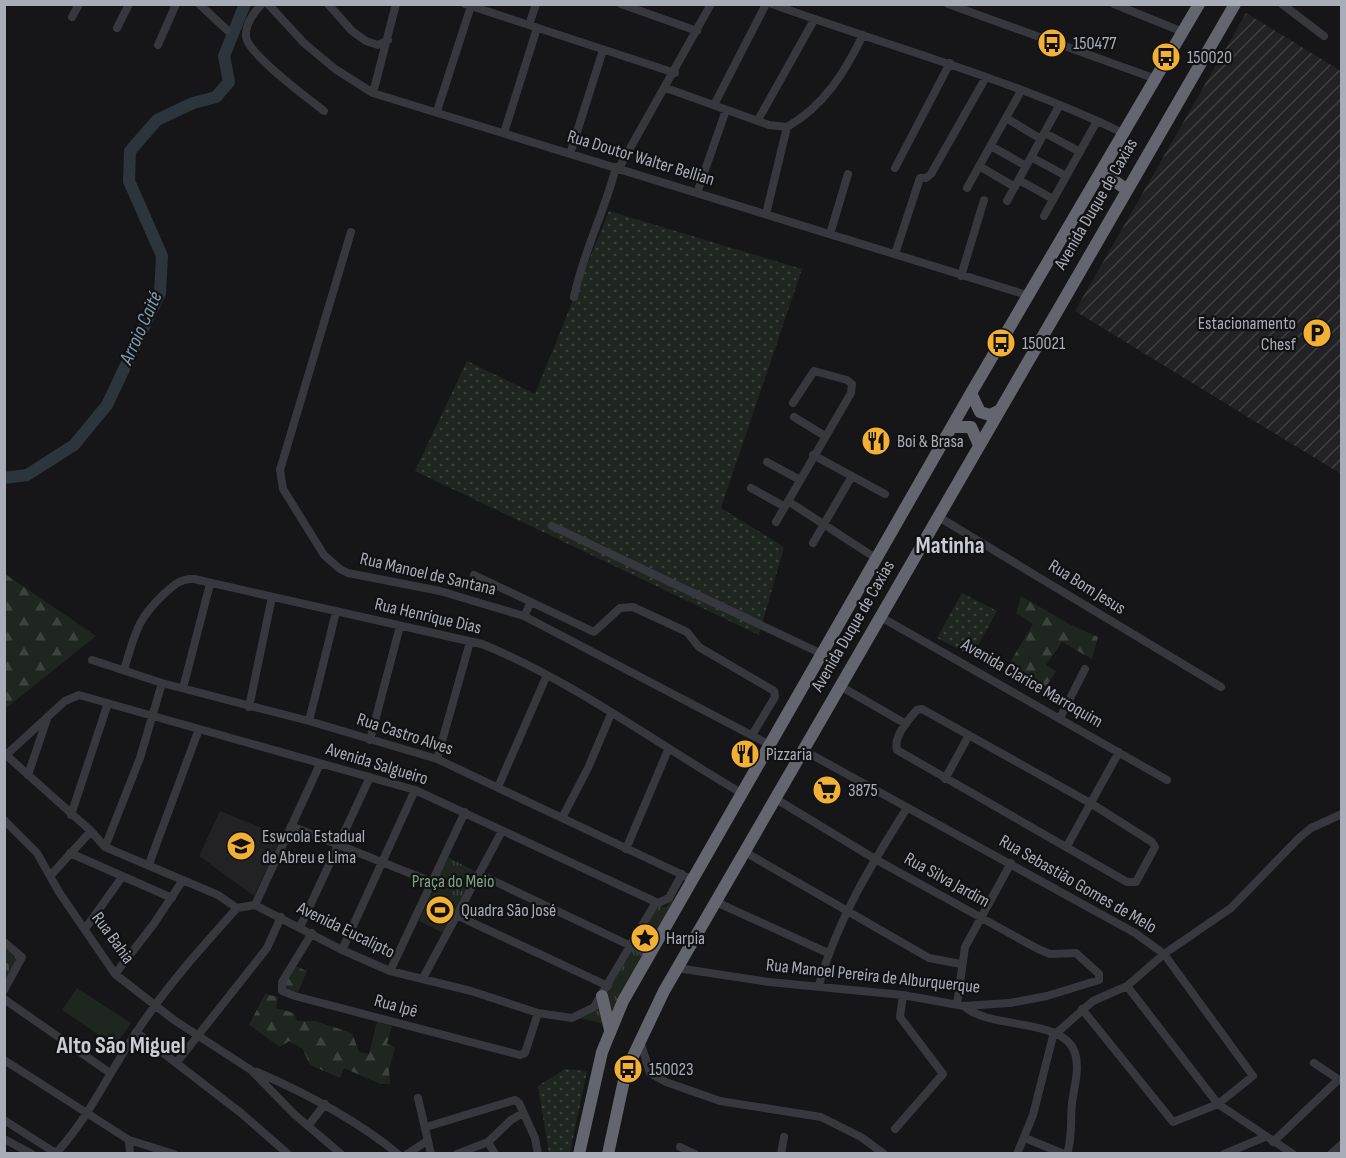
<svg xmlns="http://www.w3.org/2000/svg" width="1346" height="1158" viewBox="0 0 1346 1158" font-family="'Sofia Sans Condensed',sans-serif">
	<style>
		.built { fill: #222225 }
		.industrial { fill: url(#industrial-furrows) }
		.grass { fill: url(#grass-dots) }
		.forest { fill: url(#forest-firs) }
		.cemetery { fill: url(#cemetery-stones) }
		.park { fill: url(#park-tufts) }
		.pitch { fill: #1e261f }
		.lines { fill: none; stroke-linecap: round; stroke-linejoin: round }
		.river { stroke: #2c353c; stroke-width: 12 }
		.minor { stroke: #37383d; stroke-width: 8 }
		.highway { stroke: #63666e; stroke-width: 12 }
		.labels { text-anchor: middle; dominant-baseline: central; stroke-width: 4.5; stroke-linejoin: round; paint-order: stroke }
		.poi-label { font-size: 18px; fill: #a8adb8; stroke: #111113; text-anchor: start }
		.street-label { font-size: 18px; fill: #a8adb8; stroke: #111113 }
		.park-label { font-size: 18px; fill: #7fa381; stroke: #111113 }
		.water-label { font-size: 20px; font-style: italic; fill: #7f9bb3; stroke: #111113 }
		.district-label { font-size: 24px; font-weight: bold; fill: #c9ccd4; stroke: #111113 }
	</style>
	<defs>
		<pattern id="industrial-furrows" width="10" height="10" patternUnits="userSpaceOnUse" patternTransform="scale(1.5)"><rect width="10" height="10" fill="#222225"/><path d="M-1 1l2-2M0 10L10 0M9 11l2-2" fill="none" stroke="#3f3f43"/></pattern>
		<pattern id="grass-dots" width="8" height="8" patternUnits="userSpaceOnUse" patternTransform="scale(1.5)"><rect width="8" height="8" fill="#1e261f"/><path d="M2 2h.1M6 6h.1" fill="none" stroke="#3c433d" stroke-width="1.8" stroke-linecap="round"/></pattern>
		<pattern id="forest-firs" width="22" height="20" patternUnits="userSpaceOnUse" patternTransform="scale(1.5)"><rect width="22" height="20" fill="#1e261f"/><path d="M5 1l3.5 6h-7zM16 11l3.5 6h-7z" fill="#3c433d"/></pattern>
		<pattern id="cemetery-stones" width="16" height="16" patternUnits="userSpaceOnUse" patternTransform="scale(1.5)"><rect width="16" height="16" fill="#1e261f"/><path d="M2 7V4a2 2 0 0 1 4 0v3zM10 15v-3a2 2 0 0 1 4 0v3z" fill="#3c433d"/></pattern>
		<pattern id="park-tufts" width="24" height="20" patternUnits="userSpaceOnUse" patternTransform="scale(1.5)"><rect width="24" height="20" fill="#1e261f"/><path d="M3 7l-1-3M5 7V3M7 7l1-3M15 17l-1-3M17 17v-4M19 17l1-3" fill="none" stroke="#3c433d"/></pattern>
	</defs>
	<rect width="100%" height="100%" fill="#161618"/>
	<path class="built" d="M 220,811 L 282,836 L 254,896 L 199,856 Z"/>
	<path class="industrial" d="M 1246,13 L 1341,71 L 1341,474 L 1075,311 Z"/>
	<path class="grass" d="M 609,211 L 802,269 L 721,508 L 784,547 L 759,635 L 415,471 L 467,361 L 535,394 Z
		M 962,593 L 997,611 L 972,656 L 937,638 Z
		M 565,1069 L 587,1071 L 570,1153 L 549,1153 L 538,1086 Z"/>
	<path class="forest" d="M 5,574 L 96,636 L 5,709 Z
		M 1021,596 L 1071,625 L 1098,637 L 1092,659 L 1062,642 L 1046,665 L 1056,671 L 1041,695 L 1003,674 L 1033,624 L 1016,613 Z
		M 295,966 L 307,971 L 298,992 L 286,989 L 284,983 Z
		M 265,994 L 278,997 L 276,1008 L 294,1013 L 297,1021 L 315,1021 L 352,1033 L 359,1052 L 369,1054 L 377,1022 L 392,1026 L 387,1044 L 395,1047 L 389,1071 L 390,1084 L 380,1084 L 344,1068 L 340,1078 L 310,1065 L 303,1049 L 289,1041 L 280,1047 L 249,1025 Z"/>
	<path class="cemetery" d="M 5,945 L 21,956 L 5,982 Z"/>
	<path class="park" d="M 444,855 L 482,875 L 463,905 L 429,891 Z
		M 671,899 L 674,901 L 605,1024 L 579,1018 L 596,1008 L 658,906 L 666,907 Z"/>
	<path class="pitch" d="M 435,886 L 462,899 L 443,933 L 419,921 Z
		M 77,988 L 131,1023 L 115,1046 L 62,1010 Z"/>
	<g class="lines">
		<path class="river" d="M 4,478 L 27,475 L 74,445 L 107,405 L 160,293 L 162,256 L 129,181 L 130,151 L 157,120 L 193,103 L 216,97 L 229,82 L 224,56 L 245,4"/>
		<path class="minor" d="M 199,4 L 227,30
			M 262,4 C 253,13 245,24 246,37 C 248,54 309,99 324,111
			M 268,4 L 304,43 L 335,69 L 373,93 L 1030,296
			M 328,4 L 352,31 L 366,41 L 378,45 L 388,40
			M 465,4 L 675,73
			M 621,4 L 697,31
			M 772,4 C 890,47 1012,79 1125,134
			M 948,4 L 1156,79
			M 1114,4 L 1183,32
			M 1282,4 L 1324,36
			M 72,17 L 79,4
			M 529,25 L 536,4
			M 117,28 L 129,4
			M 158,45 L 176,4
			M 666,88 L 769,125 L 787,127 C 824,106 845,72 863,35
			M 373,93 L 396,4
			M 714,105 L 766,4
			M 437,111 L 471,6
			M 1006,118 L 1041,139
			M 758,120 L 814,20
			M 504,133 L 537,28
			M 1045,133 L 1080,152
			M 991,146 L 1026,166
			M 570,154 L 603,50
			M 1031,157 L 1066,176
			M 979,166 L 1015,187
			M 619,168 L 711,4
			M 895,168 L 950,63
			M 1019,180 L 1053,199
			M 967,188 L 1021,91
			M 697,193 L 726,110
			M 1007,201 L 1059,106
			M 766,214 L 787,127
			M 1044,216 L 1097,121
			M 351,232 L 280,470 L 283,489 L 324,555 L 340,569 L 348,573 L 440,591 L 524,616 L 770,745
			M 830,234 L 848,174
			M 895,254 L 920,178 L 926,178 L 931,174 L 986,77
			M 961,276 L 984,200
			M 574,297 C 583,252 605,211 616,167
			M 794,417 L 825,436
			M 813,455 L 885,494
			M 767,462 L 800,480
			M 751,488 L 785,507
			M 788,501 L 877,559
			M 937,516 L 1221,687
			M 776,522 L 851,393 L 852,384 L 847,380 L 814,371 L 793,403
			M 552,526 L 822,654
			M 813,543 L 852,476
			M 474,575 L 531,602
			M 524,616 L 531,602 L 594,632 L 620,608 L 633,607 L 687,632 L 699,647 L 774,691 L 775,697 L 752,735
			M 879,616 L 1167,780
			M 92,660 L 162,683 L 309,721 L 437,759 L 687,877
			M 124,670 C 135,634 136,620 165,593 C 174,585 181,578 194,579 L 482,644 C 573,681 657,744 743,794
			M 840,686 L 906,724
			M 183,688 L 210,584
			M 249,707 L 272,597
			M 922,709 L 1092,804 L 1152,842 L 1155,847 L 1136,882 L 1127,882 L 897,750 C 893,737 908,720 917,710 Z
			M 1060,718 L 1085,669
			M 309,721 L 336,612
			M 370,740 L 400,626
			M 803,750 L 1135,933 L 1164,954 L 1253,1076 L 1218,1104 L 1173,1122 L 1082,1009
			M 6,755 L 91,831 L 105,847 L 218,895 L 237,908 L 255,905 L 342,950 L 390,971 L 471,991 L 538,1013 L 572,1018 L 594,1007 L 656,902
			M 6,755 L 65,701 L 79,695 L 415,790 L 658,903 L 669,898 L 682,874
			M 437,759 L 470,642
			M 28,775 L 48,716
			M 945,779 L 969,735
			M 498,787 L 547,675
			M 71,815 L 108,703
			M 562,818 L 588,768 L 611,714
			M 4,820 L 37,853 L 59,892 L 115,974 L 174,1020 L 251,1070 L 294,1114 L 341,1154
			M 291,826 L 432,882
			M 1067,846 L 1119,752
			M 105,847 L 140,758 L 162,683
			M 626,849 L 668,750
			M 745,852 L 929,958 L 961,964
			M 70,853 L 172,898
			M 149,864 L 199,729
			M 479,874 L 650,955
			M 51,875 L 91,831
			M 716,902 L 828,953
			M 255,905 L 320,764
			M 456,915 L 608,986
			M 300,927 L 370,777
			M 85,929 L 122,877
			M 312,933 L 282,982 L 282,991 L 295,996 L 520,1055 L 525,1053 L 538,1013
			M 4,942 L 22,957 L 4,990
			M 342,950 L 415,790
			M 677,968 L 769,982 L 903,995 L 964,1006 L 1010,1003 L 1047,996 L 1099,980 L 1099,974 L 1076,953 L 1050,954 L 1038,949 L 875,859 L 776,799
			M 390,971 L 465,812
			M 115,974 L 153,925 L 183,880
			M 423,978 L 502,831
			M 819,985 C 837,920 871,865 907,808
			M 1127,986 L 1218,1104 L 1293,1154
			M 4,999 L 110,1073
			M 957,1004 L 965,947 L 1011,863
			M 964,1006 C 989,1030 1064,1017 1075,1053 C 1080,1069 1074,1087 1072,1103 C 1070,1121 1073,1136 1067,1154
			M 136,1032 L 241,1113 L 288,1154
			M 640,1041 L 650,1073 L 666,1082 L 720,1101 L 821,1117 L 861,1137 L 884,1154
			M 4,1060 L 129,1140 L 174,1154
			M 177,1062 L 267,948 L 281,917
			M 1314,1063 L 1341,1081
			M 257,1072 C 308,1094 355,1119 398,1154
			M 418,1098 L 431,1154
			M 4,1120 L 54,1152 L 58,1151 C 89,1117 110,1071 136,1033 C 165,988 201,948 237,908
			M 308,1126 L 325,1104
			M 426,1127 L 515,1100 L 519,1103 L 535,1138 L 538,1154
			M 895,1129 L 943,1074 L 900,1017 L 903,995
			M 1025,1138 L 1064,1154
			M 4,1139 L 32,1154
			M 129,1140 L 130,1154
			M 488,1142 L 495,1154
			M 1273,1142 L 1338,1080
			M 680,1147 L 695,1154
			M 407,1154 L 427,1141
			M 457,1154 L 488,1142 L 511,1120 L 523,1113
			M 781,1154 L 784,1137
			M 1017,1154 L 1033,1115 L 1053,1036 L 1093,1001 L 1127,986 L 1164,954 L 1231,908 L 1299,838 L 1311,828 L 1342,814
			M 1224,1154 L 1265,1137
			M 1331,1154 L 1342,1144"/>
		<path class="highway" d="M 1101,176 L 1113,180 L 1126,189
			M 971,393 L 980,412 L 990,415 L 998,411
			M 952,427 L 971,427 L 979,445
			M 602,996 L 610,1030
			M 579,1154 L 602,1052 L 623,1001 L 971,393 L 1199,4
			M 608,1154 L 626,1071 L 664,991 L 1235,4"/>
	</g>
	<defs>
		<g id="bus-disc" transform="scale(1.5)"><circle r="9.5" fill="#f2b134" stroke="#111113"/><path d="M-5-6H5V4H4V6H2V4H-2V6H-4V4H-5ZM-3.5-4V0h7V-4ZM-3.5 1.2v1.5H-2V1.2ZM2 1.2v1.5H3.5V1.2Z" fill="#111"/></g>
		<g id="parking-disc" transform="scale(1.5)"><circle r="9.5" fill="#f2b134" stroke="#111113"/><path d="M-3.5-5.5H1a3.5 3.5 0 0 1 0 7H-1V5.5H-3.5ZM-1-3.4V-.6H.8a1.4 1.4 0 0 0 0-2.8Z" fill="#111"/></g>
		<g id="restaurant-disc" transform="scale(1.5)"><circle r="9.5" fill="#f2b134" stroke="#111113"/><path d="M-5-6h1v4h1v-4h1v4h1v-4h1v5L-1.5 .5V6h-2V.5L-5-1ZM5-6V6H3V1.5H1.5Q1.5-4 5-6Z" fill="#111"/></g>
		<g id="supermarket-disc" transform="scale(1.5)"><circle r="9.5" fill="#f2b134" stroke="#111113"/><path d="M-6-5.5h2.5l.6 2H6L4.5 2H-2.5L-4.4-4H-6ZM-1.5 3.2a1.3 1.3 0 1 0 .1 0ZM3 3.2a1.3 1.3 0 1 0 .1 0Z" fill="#111"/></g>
		<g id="school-disc" transform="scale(1.5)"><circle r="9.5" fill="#f2b134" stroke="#111113"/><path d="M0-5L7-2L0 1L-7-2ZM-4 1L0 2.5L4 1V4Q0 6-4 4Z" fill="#111"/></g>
		<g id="stadium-disc" transform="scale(1.5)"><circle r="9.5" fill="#f2b134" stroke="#111113"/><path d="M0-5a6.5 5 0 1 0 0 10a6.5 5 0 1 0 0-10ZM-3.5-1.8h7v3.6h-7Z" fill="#111"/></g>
		<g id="sight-disc" transform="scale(1.5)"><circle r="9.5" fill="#f2b134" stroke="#111113"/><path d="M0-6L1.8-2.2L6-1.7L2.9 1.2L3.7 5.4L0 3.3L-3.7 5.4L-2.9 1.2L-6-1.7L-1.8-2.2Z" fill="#111"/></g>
	</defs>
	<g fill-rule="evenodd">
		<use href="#bus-disc" x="1052" y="43"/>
		<use href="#bus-disc" x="1166" y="57"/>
		<use href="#parking-disc" x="1317" y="333"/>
		<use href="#bus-disc" x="1001" y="343"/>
		<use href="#restaurant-disc" x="876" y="441"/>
		<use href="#restaurant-disc" x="745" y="754"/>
		<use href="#supermarket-disc" x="827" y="790"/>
		<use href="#school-disc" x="241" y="846"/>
		<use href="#stadium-disc" x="440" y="910"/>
		<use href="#sight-disc" x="645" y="938"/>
		<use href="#bus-disc" x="628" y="1069"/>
	</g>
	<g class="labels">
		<g class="poi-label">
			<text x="1073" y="43">150477</text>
			<text x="1187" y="57">150020</text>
			<text x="1296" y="323" text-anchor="end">Estacionamento<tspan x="1296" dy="21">Chesf</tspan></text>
			<text x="1022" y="343">150021</text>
			<text x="897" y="441">Boi &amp; Brasa</text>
			<text x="766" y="754">Pizzaria</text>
			<text x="848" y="790">3875</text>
			<text x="262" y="836">Eswcola Estadual<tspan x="262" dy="21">de Abreu e Lima</tspan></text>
			<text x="461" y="910">Quadra São José</text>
			<text x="666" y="938">Harpia</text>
			<text x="649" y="1069">150023</text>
		</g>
		<g class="street-label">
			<text transform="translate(641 158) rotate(17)">Rua Doutor Walter Bellian</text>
			<text transform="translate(1096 204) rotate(-60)">Avenida Duque de Caxias</text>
			<text transform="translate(428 574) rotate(13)">Rua Manoel de Santana</text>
			<text transform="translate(1087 587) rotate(32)">Rua Bom Jesus</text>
			<text transform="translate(428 616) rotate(13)">Rua Henrique Dias</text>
			<text transform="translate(853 626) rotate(-60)">Avenida Duque de Caxias</text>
			<text transform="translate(1032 683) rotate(30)">Avenida Clarice Marroquim</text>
			<text transform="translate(405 734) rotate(18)">Rua Castro Alves</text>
			<text transform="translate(377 764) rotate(17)">Avenida Salgueiro</text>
			<text transform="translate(947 880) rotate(29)">Rua Silva Jardim</text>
			<text transform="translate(1078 884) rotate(30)">Rua Sebastião Gomes de Melo</text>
			<text transform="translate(346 930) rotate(26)">Avenida Eucalipto</text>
			<text transform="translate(113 938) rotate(54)">Rua Bahia</text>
			<text transform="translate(873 976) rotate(6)">Rua Manoel Pereira de Alburquerque</text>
			<text transform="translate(396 1006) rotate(16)">Rua Ipê</text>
		</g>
		<g class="park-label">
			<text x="453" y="881">Praça do Meio</text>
		</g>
		<g class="water-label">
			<text transform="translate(141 328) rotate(-66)">Arroio Caité</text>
		</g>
		<g class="district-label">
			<text x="950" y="545">Matinha</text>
			<text x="121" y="1045">Alto São Miguel</text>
		</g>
	</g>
	<rect width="1346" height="1158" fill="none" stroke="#a8adb8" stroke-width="12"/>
</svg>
